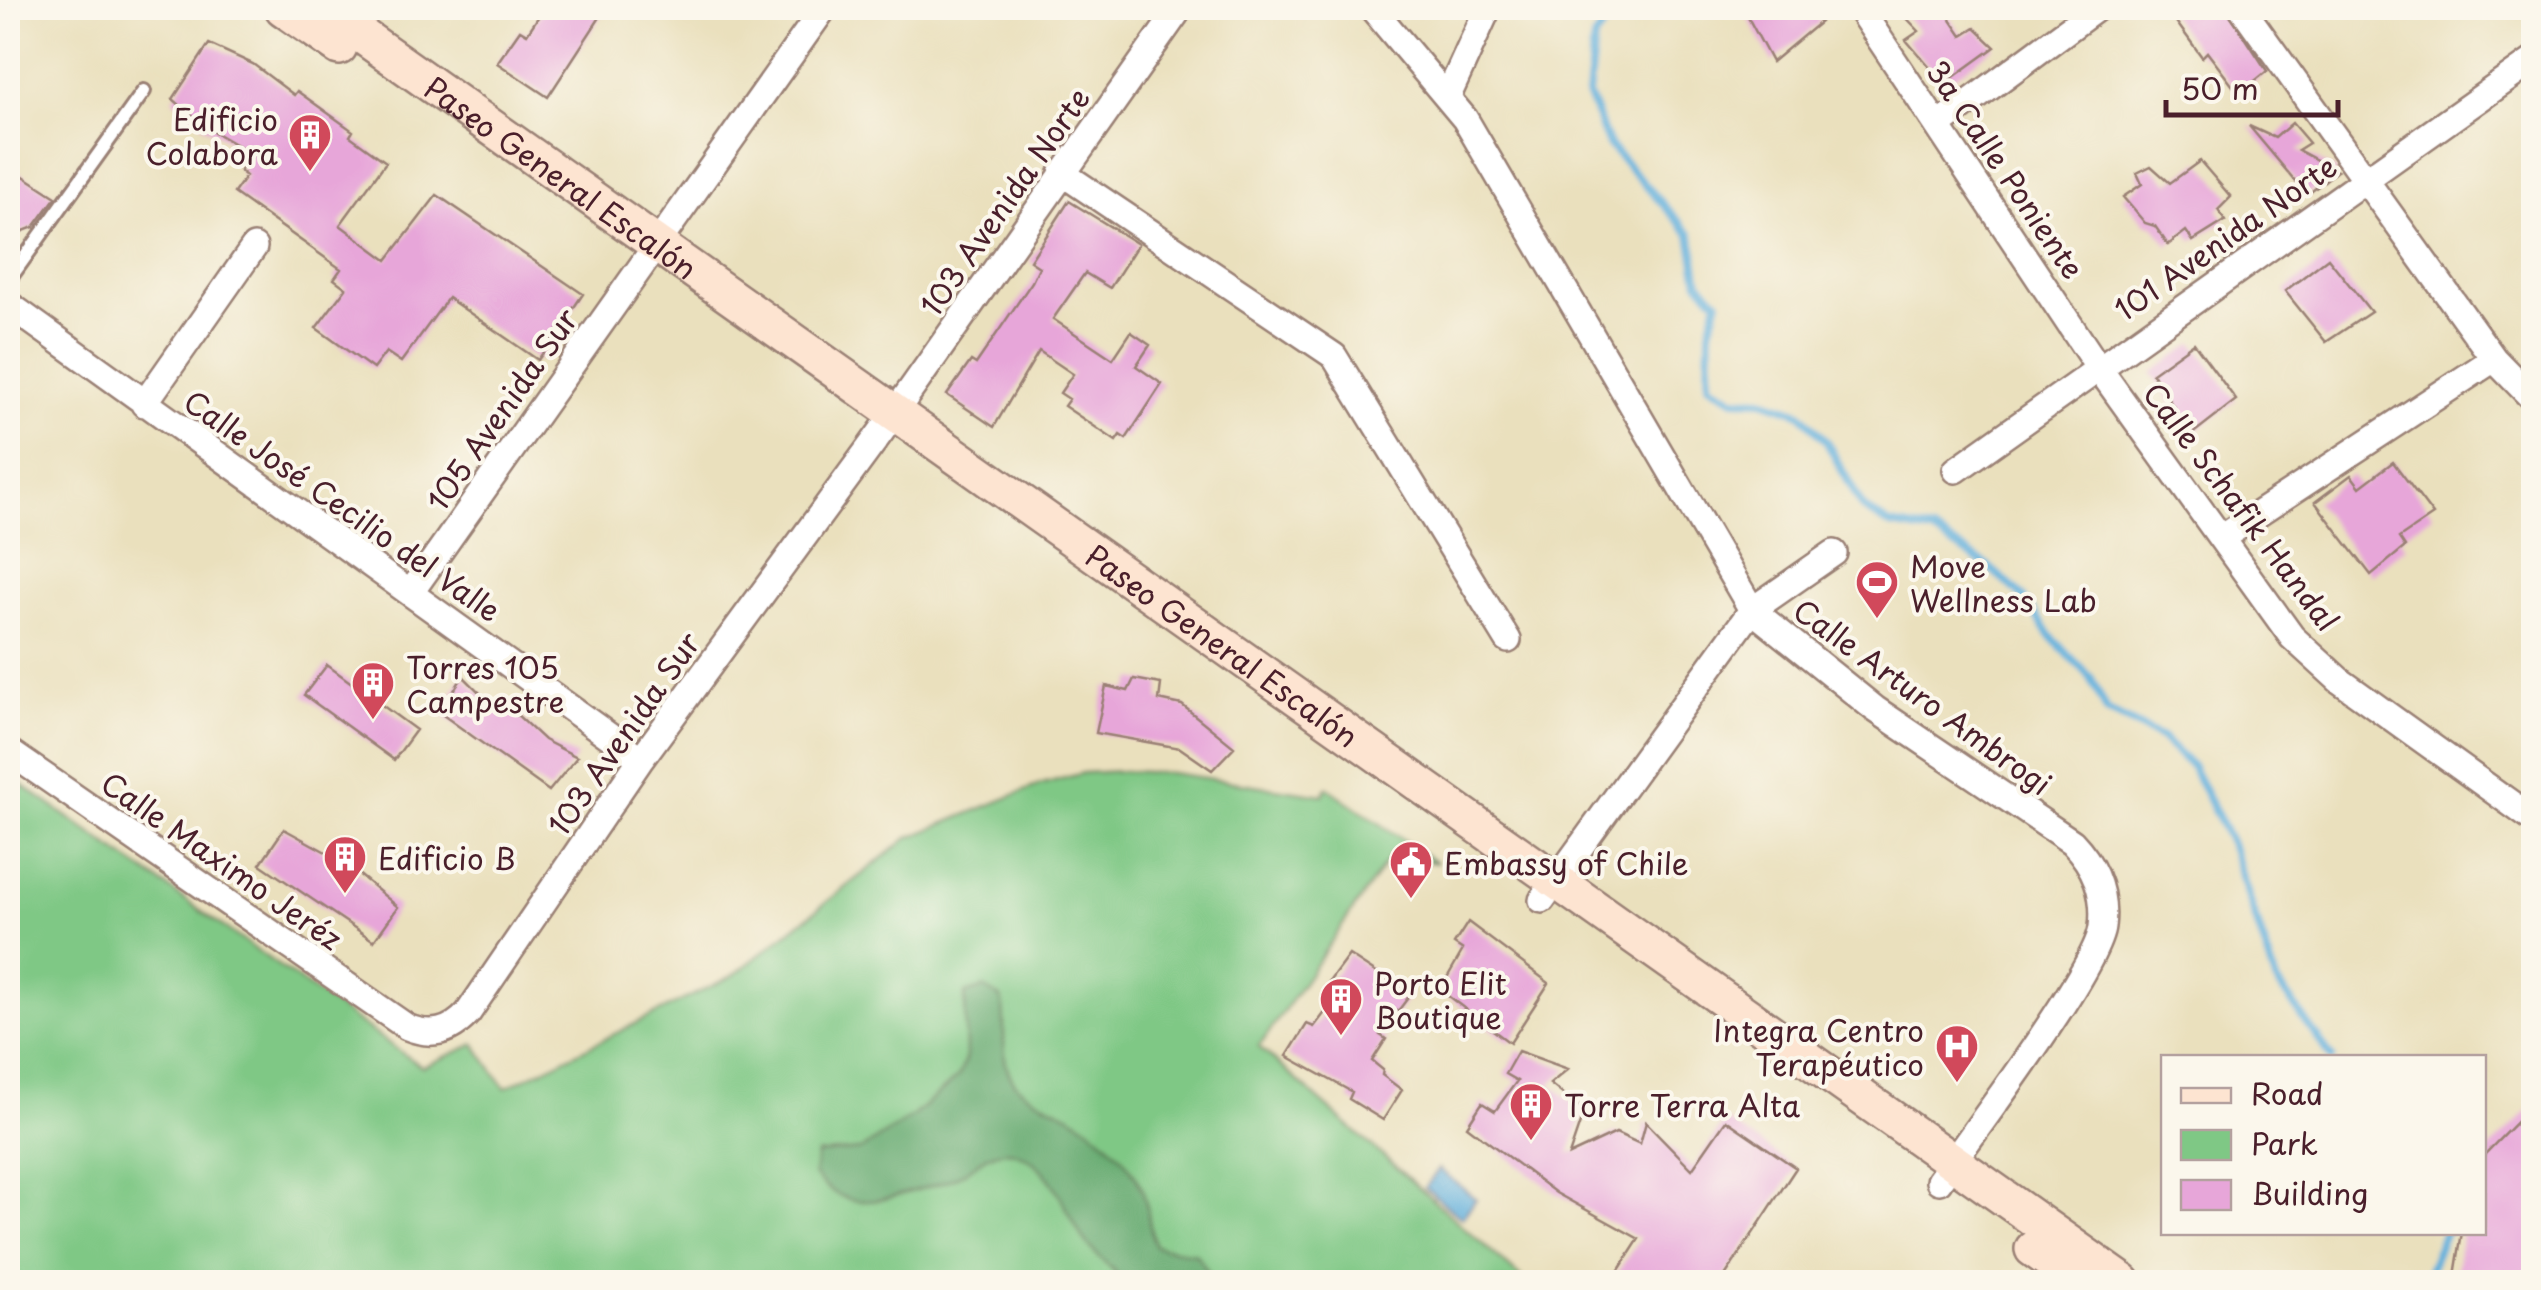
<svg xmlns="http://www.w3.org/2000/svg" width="2541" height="1290" viewBox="0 0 2541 1290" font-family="'Playpen Sans',sans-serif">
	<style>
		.green { fill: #7fc885; stroke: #647458; stroke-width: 2.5 }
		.forest { fill: #67ac72; stroke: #58664e; stroke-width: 2.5 }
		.water { fill: #63b0dc; stroke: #566884; stroke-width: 2.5 }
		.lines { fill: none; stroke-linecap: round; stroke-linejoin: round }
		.stream { stroke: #63b0dc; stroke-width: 8 }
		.building { fill: #e7a6d9 }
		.lane-casing { stroke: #9a8074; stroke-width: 18 }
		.street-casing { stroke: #9a8074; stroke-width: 30 }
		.secondary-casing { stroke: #9a8074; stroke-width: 40 }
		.lane { stroke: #fff; stroke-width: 12 }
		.street { stroke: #fff; stroke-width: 25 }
		.secondary { stroke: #fde4d1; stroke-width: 35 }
		.labels { text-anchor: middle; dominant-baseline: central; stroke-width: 8; stroke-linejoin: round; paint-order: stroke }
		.poi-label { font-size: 30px; fill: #4a1f2b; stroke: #fbf7ec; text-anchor: start }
		.street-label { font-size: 30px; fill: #4a1f2b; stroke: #fbf7ec }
	</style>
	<rect width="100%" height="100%" fill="#fbf7ec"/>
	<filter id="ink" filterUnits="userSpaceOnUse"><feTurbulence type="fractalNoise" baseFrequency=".01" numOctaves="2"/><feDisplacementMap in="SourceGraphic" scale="20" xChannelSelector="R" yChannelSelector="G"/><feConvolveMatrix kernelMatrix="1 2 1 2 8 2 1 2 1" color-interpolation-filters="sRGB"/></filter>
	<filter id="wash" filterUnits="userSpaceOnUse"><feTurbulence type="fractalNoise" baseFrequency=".0048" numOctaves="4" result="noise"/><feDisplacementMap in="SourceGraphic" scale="40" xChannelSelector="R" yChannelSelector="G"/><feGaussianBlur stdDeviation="2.25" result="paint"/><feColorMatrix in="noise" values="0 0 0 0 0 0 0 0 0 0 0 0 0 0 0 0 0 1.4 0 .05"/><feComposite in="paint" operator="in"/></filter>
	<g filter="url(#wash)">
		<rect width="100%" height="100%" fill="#eae0bd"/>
		<path class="green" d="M 1123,771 L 1171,773 L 1323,795 L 1327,787 L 1437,863 L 1390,856 L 1259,1047 L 1526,1282 L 8,1282 L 8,775 L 422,1067 L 475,1044 L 505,1088 L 734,975 L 908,838 L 1039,785 L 1083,773 Z"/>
		<path class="forest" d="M 984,988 L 1001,998 C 1009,1024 997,1057 1013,1080 C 1025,1098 1053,1105 1072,1116 C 1097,1131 1130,1159 1141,1187 C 1149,1205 1148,1227 1155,1246 L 1196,1254 L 1215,1282 L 1121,1282 C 1111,1262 1093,1256 1082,1237 C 1065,1208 1051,1165 1017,1153 C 994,1145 979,1163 961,1174 C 946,1183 927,1187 910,1192 C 870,1204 843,1209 814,1175 L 817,1154 L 861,1150 L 913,1116 L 959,1076 L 966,1057 L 965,994 Z"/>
		<path class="water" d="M 1439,1169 L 1476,1199 L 1462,1218 L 1425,1188 Z"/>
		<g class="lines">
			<path class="stream" d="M 1619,8 L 1594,38 L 1588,95 L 1609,145 L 1691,235 L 1699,282 L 1718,301 L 1710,330 L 1709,384 L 1734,399 L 1763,400 L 1801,413 L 1826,441 L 1863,508 L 1890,525 L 1933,532 L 1988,566 L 2023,597 L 2052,638 L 2091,678 L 2107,711 L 2162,738 L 2192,767 L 2231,843 L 2276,981 L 2332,1058
				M 2424,1282 L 2445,1232"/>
		</g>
		<g id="blocks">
			<path class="building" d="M 544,8 L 606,8 L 548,97 L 497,63 L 520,30 L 527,34 Z
				M 1743,8 L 1811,8 L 1820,22 L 1772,62 Z
				M 1897,8 L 1943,8 L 1962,36 L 1975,28 L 1995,47 L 1944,84 L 1906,40 L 1919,31 Z
				M 2166,8 L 2226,8 L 2267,71 L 2239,94 L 2207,52 L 2202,57 Z
				M 209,44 L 253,64 L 294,95 L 297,91 L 353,131 L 350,136 L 386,162 L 340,225 L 387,260 L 437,195 L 583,294 L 538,360 L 448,298 L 401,362 L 386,352 L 373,369 L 316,328 L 346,288 L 334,279 L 341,269 L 234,193 L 246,176 L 240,171 L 252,154 L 204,126 L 173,99 Z
				M 2292,123 L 2309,143 L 2298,150 L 2337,171 L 2307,195 L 2249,126 L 2275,138 Z
				M 2200,161 L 2231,197 L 2218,210 L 2225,221 L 2193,241 L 2186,231 L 2168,245 L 2155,226 L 2145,223 L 2123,197 L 2142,184 L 2137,173 L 2151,166 L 2170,183 Z
				M 8,166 L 56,197 L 34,227 L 8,237 Z
				M 1069,201 L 1138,244 L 1110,288 L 1085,273 L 1053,319 L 1113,359 L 1131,332 L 1150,345 L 1136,366 L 1162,384 L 1126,439 L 1120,435 L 1116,441 L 1064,406 L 1069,399 L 1060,393 L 1073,374 L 1039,351 L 994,427 L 947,395 L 971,361 L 976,364 L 1032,282 L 1039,267 L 1030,261 Z
				M 2328,258 L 2371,312 L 2326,342 L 2285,291 Z
				M 2194,343 L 2236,400 L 2191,435 L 2152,373 Z
				M 2393,462 L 2433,515 L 2399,538 L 2405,547 L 2371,575 L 2315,502 L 2351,475 L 2360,487 Z
				M 327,665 L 416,730 L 394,760 L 304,695 Z
				M 463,676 L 488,701 L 513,711 L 544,740 L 577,757 L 549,791 L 440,713 Z
				M 1134,679 L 1161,684 L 1159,700 L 1182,705 L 1234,747 L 1212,770 L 1180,748 L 1096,733 L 1106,686 L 1128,691 Z
				M 284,829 L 344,862 L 398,907 L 374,941 L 260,864 Z
				M 1468,922 L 1549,983 L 1510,1043 L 1440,990 L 1463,950 L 1454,944 Z
				M 1349,955 L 1410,995 L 1380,1035 L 1386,1039 L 1372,1061 L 1383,1070 L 1382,1075 L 1402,1090 L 1383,1120 L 1349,1099 L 1352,1092 L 1287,1056 L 1307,1024 L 1314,1027 L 1339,994 L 1325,987 Z
				M 1518,1051 L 1568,1069 L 1550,1084 L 1584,1111 L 1569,1155 L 1616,1133 L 1640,1144 L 1646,1122 L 1692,1169 L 1726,1120 L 1796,1168 L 1721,1282 L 1631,1282 L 1617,1273 L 1639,1239 L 1556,1193 L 1467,1126 L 1482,1103 L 1495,1111 L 1517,1081 L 1505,1074 Z
				M 2534,1104 L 2534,1282 L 2454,1282 L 2462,1232 L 2484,1232 L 2484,1155 Z"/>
		</g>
	</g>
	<g filter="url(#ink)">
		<use href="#blocks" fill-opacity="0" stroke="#9a8074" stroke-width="2.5"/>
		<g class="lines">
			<g class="lane-casing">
				<path id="lane" d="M 8,281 L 144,91"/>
			</g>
			<g class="street-casing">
				<path id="street" d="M 1372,8 L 1465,119 L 1752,610 L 1875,709 L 2072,842 C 2095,866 2106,893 2102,927 C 2098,968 1970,1137 1939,1181
					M 1859,8 L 2098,367 L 2292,637 L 2339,680 L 2534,820
					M 2242,8 L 2494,359 L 2534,400
					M 1448,96 L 1488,8
					M 1939,125 L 2097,8
					M 1062,173 L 1334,356 L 1508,640
					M 8,304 L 641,759
					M 144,404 L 254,247
					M 1956,470 L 2534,60
					M 2223,537 L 2494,359
					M 411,592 L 824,8
					M 8,751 L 407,1027 C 431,1037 451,1032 468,1013 L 641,759 L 881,432 L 1180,8
					M 1542,900 L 1752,610 L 1834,553"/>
			</g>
			<g class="secondary-casing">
				<g id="secondary">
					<path d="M 283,8 L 339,47"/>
					<path id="s1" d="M 323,8 L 2123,1282"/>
					<path d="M 2033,1249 L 2080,1282"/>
				</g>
			</g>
			<use href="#lane" class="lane"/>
			<use href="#street" class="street"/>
			<use href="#secondary" class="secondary"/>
		</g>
	</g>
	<defs>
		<g id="building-pin" transform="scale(2.25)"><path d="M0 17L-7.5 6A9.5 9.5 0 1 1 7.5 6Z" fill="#d1495b" stroke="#fbf7ec"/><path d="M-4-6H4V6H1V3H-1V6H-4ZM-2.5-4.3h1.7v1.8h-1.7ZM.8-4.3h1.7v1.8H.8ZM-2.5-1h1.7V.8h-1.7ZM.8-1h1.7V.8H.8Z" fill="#fff"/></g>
		<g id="stadium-pin" transform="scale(2.25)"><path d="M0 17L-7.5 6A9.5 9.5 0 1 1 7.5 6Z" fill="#d1495b" stroke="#fbf7ec"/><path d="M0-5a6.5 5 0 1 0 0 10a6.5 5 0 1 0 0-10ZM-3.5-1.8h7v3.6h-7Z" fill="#fff"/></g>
		<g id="civic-pin" transform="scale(2.25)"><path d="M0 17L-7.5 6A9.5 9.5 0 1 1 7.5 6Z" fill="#d1495b" stroke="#fbf7ec"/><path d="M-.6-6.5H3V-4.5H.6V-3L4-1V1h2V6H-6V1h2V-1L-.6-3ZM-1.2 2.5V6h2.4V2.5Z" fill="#fff"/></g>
		<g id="hospital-pin" transform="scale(2.25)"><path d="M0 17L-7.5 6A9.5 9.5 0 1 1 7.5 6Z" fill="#d1495b" stroke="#fbf7ec"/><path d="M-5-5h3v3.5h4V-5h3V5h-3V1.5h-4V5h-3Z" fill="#fff"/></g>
	</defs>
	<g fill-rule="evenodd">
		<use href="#building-pin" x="310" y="135"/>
		<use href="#stadium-pin" x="1877" y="582"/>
		<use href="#building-pin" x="373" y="683"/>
		<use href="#building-pin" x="345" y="857"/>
		<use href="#civic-pin" x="1411" y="862"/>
		<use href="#building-pin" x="1341" y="999"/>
		<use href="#hospital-pin" x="1957" y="1046"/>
		<use href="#building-pin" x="1531" y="1104"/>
	</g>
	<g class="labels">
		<g class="poi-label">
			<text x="278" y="118" text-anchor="end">Edificio<tspan x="278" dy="34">Colabora</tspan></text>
			<text x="1910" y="565">Move<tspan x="1910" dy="34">Wellness Lab</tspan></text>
			<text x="406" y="666">Torres 105<tspan x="406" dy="34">Campestre</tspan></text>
			<text x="378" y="857">Edificio B</text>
			<text x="1444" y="862">Embassy of Chile</text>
			<text x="1374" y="982">Porto Elit<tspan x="1374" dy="34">Boutique</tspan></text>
			<text x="1924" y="1029" text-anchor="end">Integra Centro<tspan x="1924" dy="34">Terapéutico</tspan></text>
			<text x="1564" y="1104">Torre Terra Alta</text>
		</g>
		<g class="street-label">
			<text transform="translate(2006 169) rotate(56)">3a Calle Poniente</text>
			<text stroke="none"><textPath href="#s1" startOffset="292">Paseo General Escalón</textPath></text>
			<text transform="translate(1004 201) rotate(-55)">103 Avenida Norte</text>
			<text transform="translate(2225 237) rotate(-35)">101 Avenida Norte</text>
			<text transform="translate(501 409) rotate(-55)">105 Avenida Sur</text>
			<text transform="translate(343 505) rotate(35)">Calle José Cecilio del Valle</text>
			<text transform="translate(2242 506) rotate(53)">Calle Schafik Handal</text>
			<text stroke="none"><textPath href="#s1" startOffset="1102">Paseo General Escalón</textPath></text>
			<text transform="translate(1923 696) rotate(36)">Calle Arturo Ambrogi</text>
			<text transform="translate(623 733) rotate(-55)">103 Avenida Sur</text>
			<text transform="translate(222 860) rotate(35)">Calle Maximo Jeréz</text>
		</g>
	</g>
	<rect width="2541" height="1290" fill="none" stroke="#fbf7ec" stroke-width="40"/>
	<rect x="2161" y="1055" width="325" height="180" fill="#fbf7ec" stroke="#b4a19f" stroke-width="2.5"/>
	<rect x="2181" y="1088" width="50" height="15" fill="#fde4d1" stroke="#b4a19f" stroke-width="2.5"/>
	<text x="2251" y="1105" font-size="30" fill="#4a1f2b">Road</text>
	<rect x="2181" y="1130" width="50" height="30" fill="#7fc885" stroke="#b4a19f" stroke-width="2.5"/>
	<text x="2251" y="1155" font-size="30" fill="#4a1f2b">Park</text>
	<rect x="2181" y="1180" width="50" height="30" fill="#e7a6d9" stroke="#b4a19f" stroke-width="2.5"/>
	<text x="2251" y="1205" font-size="30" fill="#4a1f2b">Building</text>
	<path d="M2166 100v15h172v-15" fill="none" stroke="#4a1f2b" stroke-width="5"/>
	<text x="2181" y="100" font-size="30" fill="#4a1f2b" stroke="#fbf7ec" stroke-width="8" paint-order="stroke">50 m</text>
</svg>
